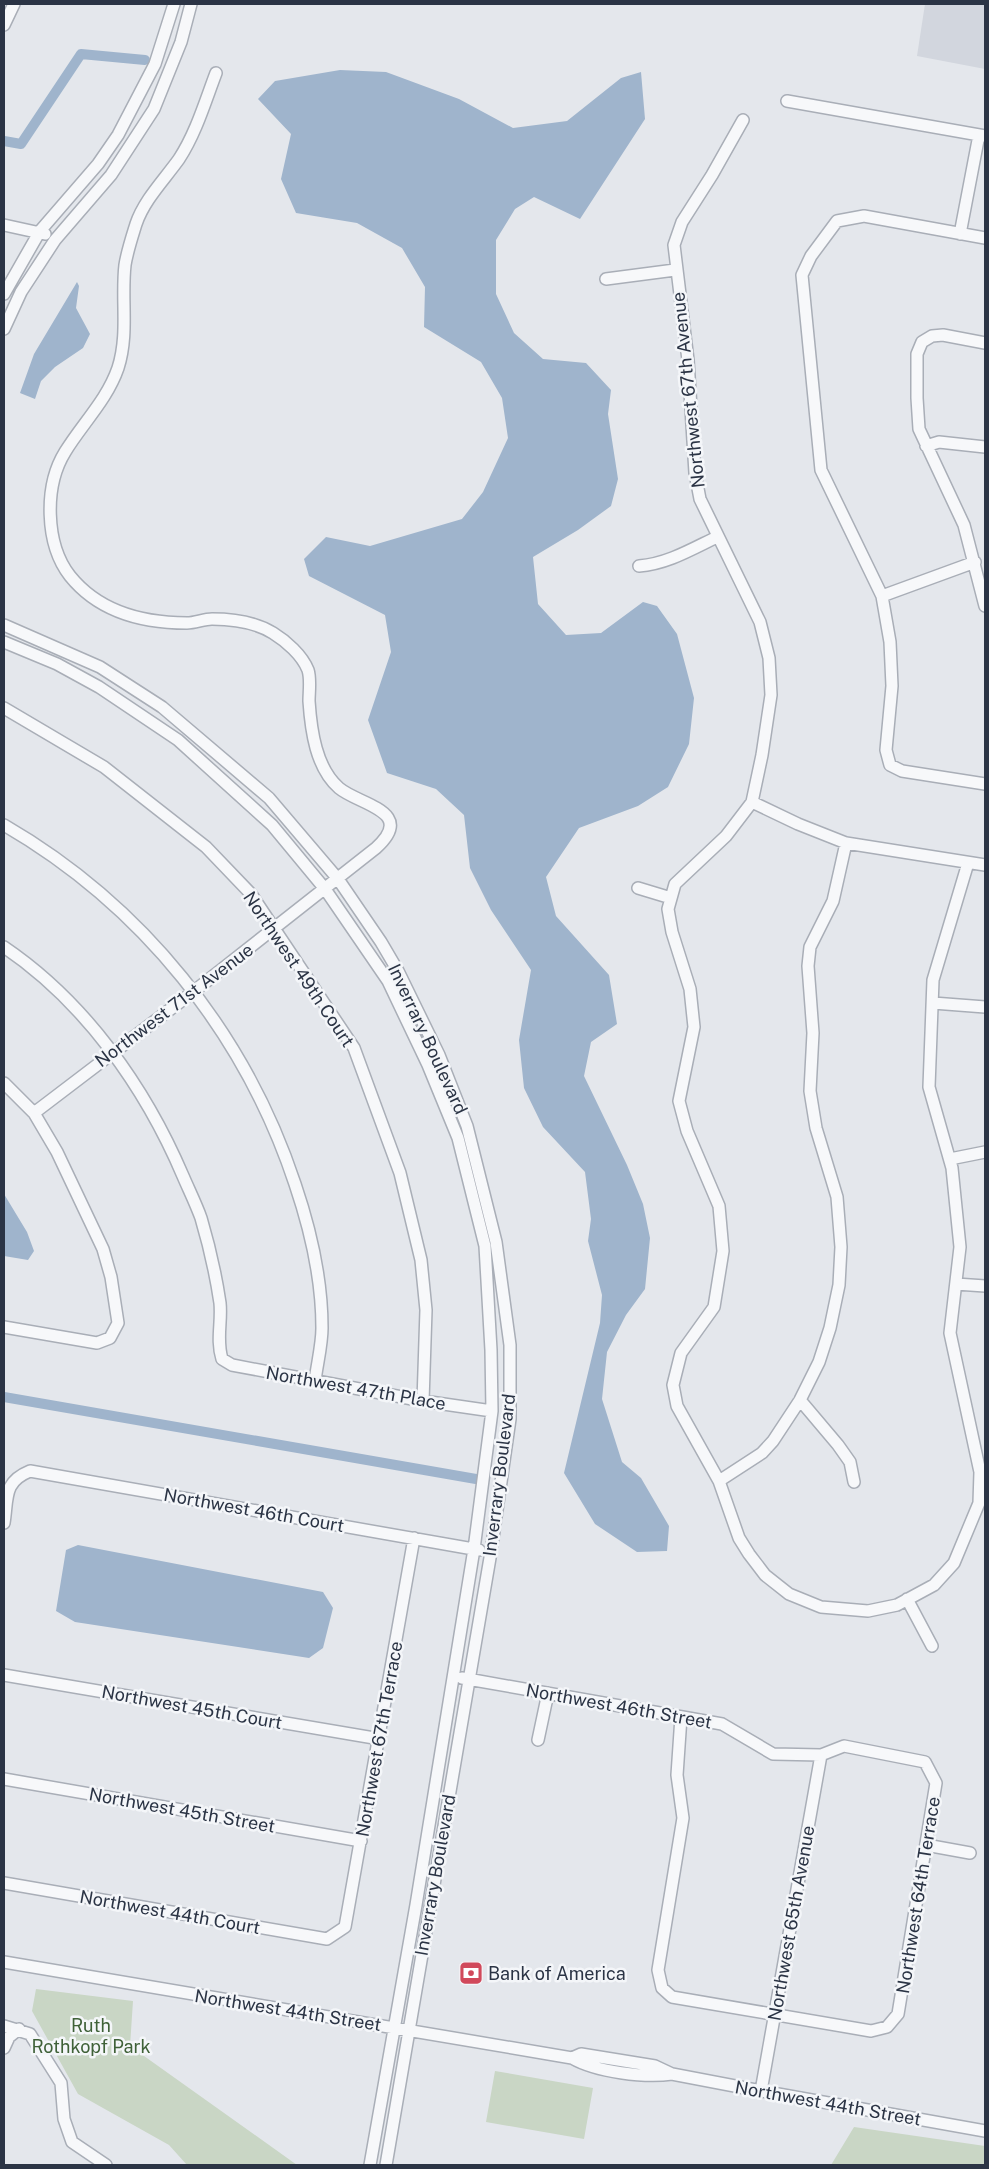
<svg xmlns="http://www.w3.org/2000/svg" width="989" height="2169" viewBox="0 0 989 2169" font-family="'Public Sans',sans-serif">
	<style>
		.built { fill: #d2d6de }
		.green { fill: #c9d6c5 }
		.water { fill: #9fb4cc }
		.lines { fill: none; stroke-linecap: round; stroke-linejoin: round }
		.canal { stroke: #9fb4cc; stroke-width: 10 }
		.minor-casing { stroke: #a9aeb7; stroke-width: 14 }
		.minor { stroke: #f7f8fa; stroke-width: 11 }
		.labels { text-anchor: middle; dominant-baseline: central; stroke-width: 5; stroke-linejoin: round; paint-order: stroke }
		.street-label { font-size: 18px; fill: #2b3445; stroke: #f4f6f9 }
		.poi-label { font-size: 18px; fill: #2b3445; stroke: #f4f6f9; text-anchor: start }
		.park-label { font-size: 18px; fill: #3f6138; stroke: #f4f6f9 }
	</style>
	<rect width="100%" height="100%" fill="#e4e7ec"/>
	<path class="built" d="M 925,4 L 985,4 L 985,69 L 917,56 Z"/>
	<path class="green" d="M 36,1989 L 133,2001 L 130,2046 L 297,2165 L 187,2165 L 169,2145 L 78,2094 L 32,2011 Z
		M 495,2071 L 593,2088 L 584,2139 L 486,2122 Z
		M 854,2127 L 985,2146 L 985,2165 L 831,2165 Z"/>
	<path class="water" d="M 340,70 L 386,72 L 459,99 L 513,128 L 567,121 L 621,78 L 641,72 L 645,119 L 580,219 L 534,197 L 515,209 L 496,240 L 496,294 L 514,333 L 543,359 L 586,363 L 611,390 L 608,414 L 618,479 L 611,506 L 578,530 L 533,557 L 538,604 L 566,635 L 601,633 L 643,602 L 657,606 L 677,634 L 694,698 L 689,744 L 668,787 L 638,806 L 579,828 L 546,877 L 556,916 L 609,975 L 617,1024 L 591,1042 L 584,1076 L 627,1165 L 643,1204 L 650,1238 L 645,1289 L 626,1315 L 607,1352 L 602,1399 L 622,1462 L 641,1478 L 669,1526 L 667,1551 L 637,1552 L 595,1524 L 564,1473 L 600,1323 L 602,1295 L 588,1241 L 591,1219 L 585,1172 L 543,1127 L 524,1088 L 519,1040 L 531,970 L 491,910 L 470,868 L 464,815 L 436,789 L 387,773 L 368,720 L 391,652 L 385,615 L 309,576 L 304,559 L 326,537 L 370,546 L 462,519 L 483,492 L 508,438 L 502,398 L 481,362 L 424,327 L 425,287 L 402,248 L 357,223 L 296,213 L 281,179 L 291,134 L 258,99 L 275,81 Z
		M 77,282 L 79,286 L 76,308 L 90,334 L 83,348 L 55,367 L 41,381 L 35,399 L 20,393 L 34,354 Z
		M 4,1194 L 27,1232 L 34,1251 L 28,1260 L 4,1256 Z
		M 78,1545 L 323,1592 L 333,1608 L 323,1648 L 309,1658 L 75,1622 L 56,1611 L 66,1550 Z"/>
	<g class="lines">
		<path class="canal" d="M 4,141 L 21,144 L 81,54 L 145,60
			M 4,1397 L 476,1479"/>
		<g class="minor-casing">
			<path id="minor" d="M 4,25 L 14,4
				M 787,101 L 985,136
				M 743,120 L 712,175 L 682,222 L 674,245 L 688,360 L 695,473 L 700,499 L 760,622 L 769,658 L 771,695 L 762,755 L 752,802 L 726,836 L 675,884 L 668,909 L 672,932 L 690,989 L 694,1027 L 679,1101 L 687,1131 L 719,1206 L 723,1251 L 714,1307 L 681,1353 L 673,1385 L 677,1406 L 719,1481 L 739,1538 L 749,1554 L 765,1575 L 789,1594 L 821,1607 L 868,1611 L 897,1605 L 934,1585 L 954,1563 L 979,1503 L 980,1472 L 950,1333 L 960,1247 L 952,1168 L 929,1087 L 933,980 L 968,863
				M 4,225 L 45,234
				M 960,234 L 979,135
				M 985,238 L 864,216 L 837,221 L 811,256 L 802,275 L 821,470 L 882,596 L 890,642 L 892,686 L 886,750 L 890,765 L 902,771 L 985,784
				M 606,279 L 675,270
				M 4,294 L 40,231 L 98,164 L 118,135 L 155,64 L 174,4
				M 4,329 L 21,292 L 55,240 L 111,175 L 154,109 L 181,42 L 191,4
				M 985,343 L 943,335 L 932,336 L 922,342 L 917,354 L 917,398 L 919,429 L 964,525 L 985,606
				M 926,446 L 939,442 L 985,447
				M 639,566 C 667,564 692,549 717,537
				M 882,596 L 975,562
				M 4,625 L 100,667 L 162,707 L 269,798 L 338,879 L 381,942 L 398,971 L 439,1055 L 467,1126 L 496,1242 L 510,1345 L 510,1419 L 491,1552 L 386,2165
				M 4,642 L 57,664 L 99,687 L 178,740 L 272,825 L 325,889 L 388,981 L 428,1065 L 458,1138 L 485,1246 L 491,1350 L 492,1411 L 474,1549 L 416,1905 L 370,2165
				M 4,708 L 104,767 L 206,847 L 251,894 L 354,1048 L 400,1173 L 421,1260 L 426,1310 L 423,1401
				M 752,802 L 798,824 L 846,843 L 985,865
				M 4,825 C 142,905 245,1033 295,1184 C 311,1231 322,1279 322,1328 C 322,1345 317,1364 315,1381
				M 638,888 L 671,898
				M 4,947 C 85,1002 145,1087 183,1176 C 189,1190 196,1204 201,1218 C 209,1245 216,1276 220,1303 C 222,1322 216,1340 222,1359 L 232,1365 L 423,1401 L 492,1411
				M 933,1003 L 985,1007
				M 4,1083 L 34,1113 L 57,1152 L 103,1249 L 111,1277 L 118,1323 L 110,1338 L 97,1343 L 4,1327
				M 34,1113 L 193,992 L 376,848 C 417,811 359,805 339,788 C 316,768 311,731 309,701 C 309,692 311,679 308,670 C 302,655 286,641 273,633 C 255,622 233,619 212,619 C 204,619 195,623 187,623 C 142,623 99,612 70,576 C 45,544 44,486 65,452 C 82,424 107,400 118,368 C 129,334 121,299 125,265 C 127,252 132,237 136,224 C 144,200 164,180 179,159 C 196,133 205,102 216,73
				M 950,1159 L 985,1152
				M 956,1284 L 985,1286
				M 800,1400 L 838,1445 L 850,1462 L 854,1482
				M 719,1481 L 762,1453 L 773,1441 L 800,1400 L 819,1362 L 830,1328 L 839,1285 L 841,1247 L 837,1197 L 816,1128 L 810,1091 L 813,1033 L 808,966 L 810,947 L 833,901 L 846,843
				M 4,1523 C 8,1498 3,1482 30,1471 L 479,1550
				M 907,1599 L 932,1646
				M 4,1675 L 380,1739
				M 462,1678 L 722,1724 L 773,1754 L 821,1755 L 844,1746 L 925,1762 L 936,1783 L 898,2014 L 887,2027 L 871,2031 L 672,1997 L 662,1988 L 658,1970 L 683,1818 L 677,1775 L 681,1717
				M 538,1740 L 548,1693
				M 4,1779 L 361,1841
				M 926,1845 L 970,1853
				M 4,1883 L 327,1939 L 345,1927 L 414,1538
				M 4,1962 L 572,2058 C 596,2072 645,2078 672,2074
				M 4,2026 L 30,2034 L 61,2083 L 64,2119 L 72,2142 L 106,2165
				M 4,2048 L 9,2037 L 19,2029
				M 572,2058 L 581,2054 L 655,2066 L 672,2074 L 761,2091 L 985,2131
				M 761,2091 L 821,1755"/>
		</g>
		<use href="#minor" class="minor"/>
	</g>
	<defs>
		<g id="bank-square" transform="scale(1.25)"><rect x="-9" y="-9" width="18" height="18" rx="4" fill="#d1495b" stroke="#f4f6f9"/><path d="M-6-4H6V4H-6ZM0-2.3a2.3 2.3 0 1 0 0 4.6a2.3 2.3 0 1 0 0-4.6Z" fill="#fff"/></g>
	</defs>
	<g fill-rule="evenodd">
		<use href="#bank-square" x="471" y="1973"/>
	</g>
	<g class="labels">
		<g class="street-label">
			<text transform="translate(688 390) rotate(-96)">Northwest 67th Avenue</text>
			<text transform="translate(299 969) rotate(56)">Northwest 49th Court</text>
			<text transform="translate(174 1005) rotate(-37)">Northwest 71st Avenue</text>
			<text transform="translate(428 1039) rotate(65)">Inverrary Boulevard</text>
			<text transform="translate(356 1388) rotate(10)">Northwest 47th Place</text>
			<text transform="translate(499 1475) rotate(-83)">Inverrary Boulevard</text>
			<text transform="translate(254 1510) rotate(10)">Northwest 46th Court</text>
			<text transform="translate(619 1706) rotate(10)">Northwest 46th Street</text>
			<text transform="translate(192 1707) rotate(10)">Northwest 45th Court</text>
			<text transform="translate(379 1739) rotate(-80)">Northwest 67th Terrace</text>
			<text transform="translate(182 1810) rotate(10)">Northwest 45th Street</text>
			<text transform="translate(435 1875) rotate(-80)">Inverrary Boulevard</text>
			<text transform="translate(918 1895) rotate(-81)">Northwest 64th Terrace</text>
			<text transform="translate(170 1912) rotate(10)">Northwest 44th Court</text>
			<text transform="translate(791 1923) rotate(-80)">Northwest 65th Avenue</text>
			<text transform="translate(288 2010) rotate(9)">Northwest 44th Street</text>
			<text transform="translate(828 2103) rotate(10)">Northwest 44th Street</text>
		</g>
		<g class="poi-label">
			<text x="488" y="1973">Bank of America</text>
		</g>
		<g class="park-label">
			<text x="91" y="2025">Ruth<tspan x="91" dy="21">Rothkopf Park</tspan></text>
		</g>
	</g>
	<rect width="989" height="2169" fill="none" stroke="#2b3445" stroke-width="10"/>
</svg>
